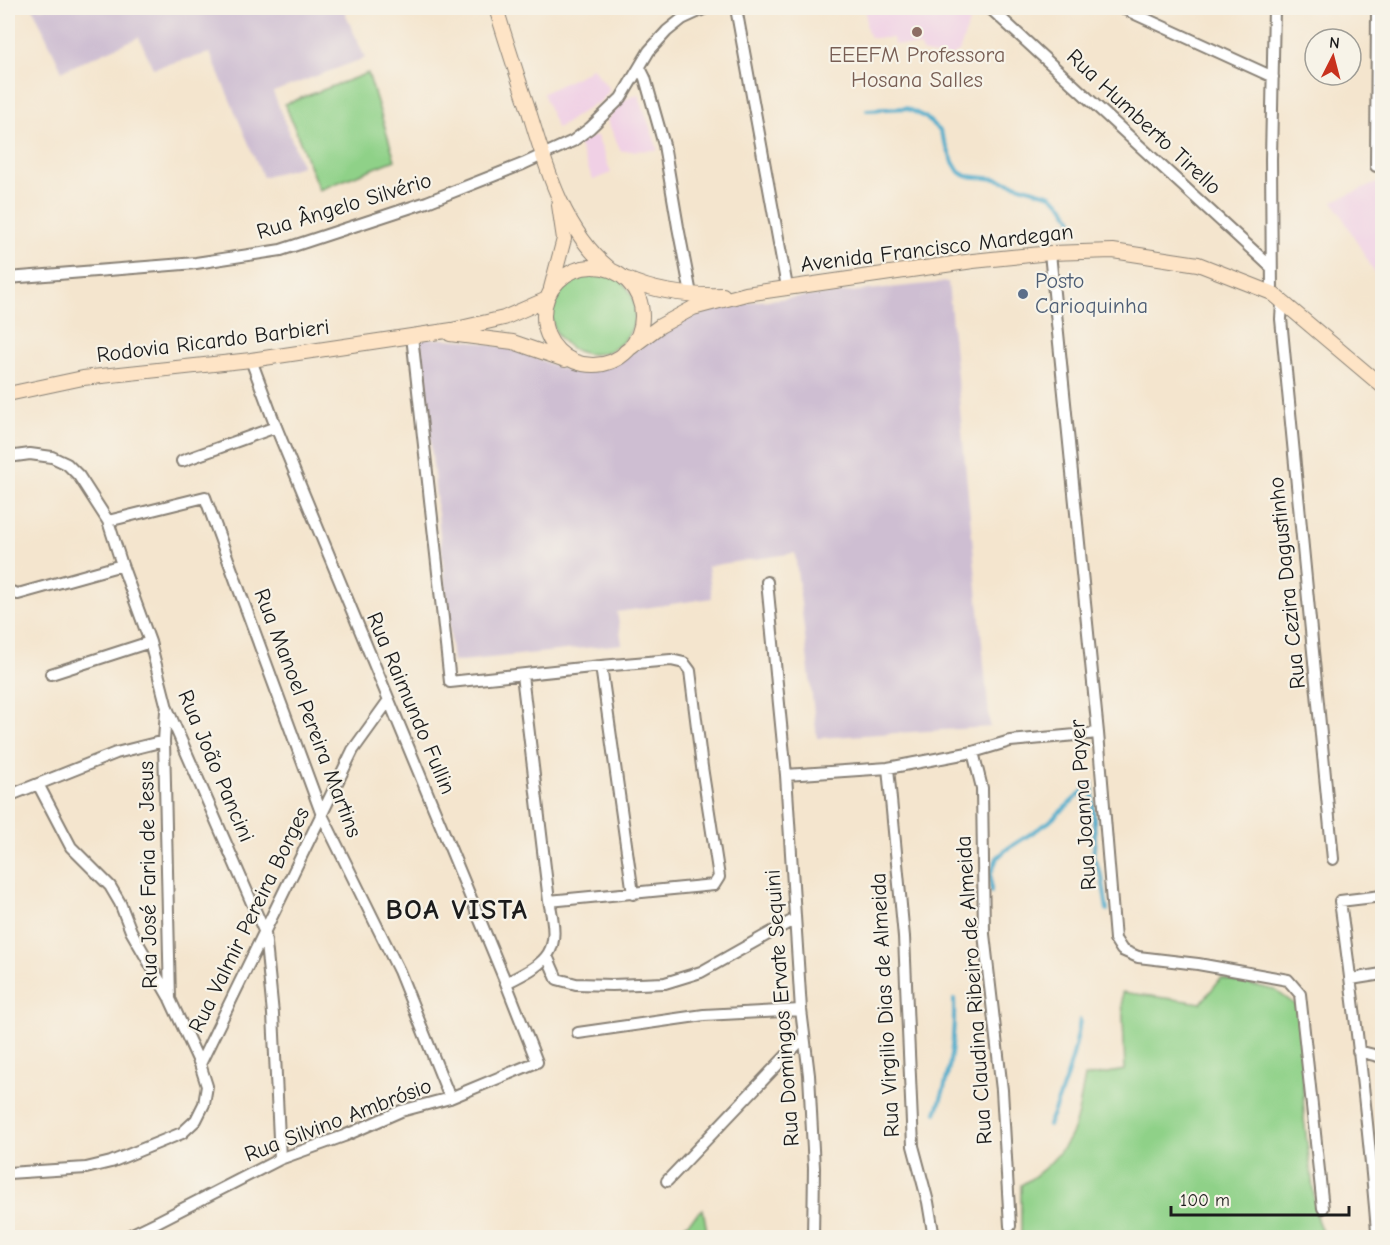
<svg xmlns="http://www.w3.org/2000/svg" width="1390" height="1245" viewBox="0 0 1390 1245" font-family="'Comic Neue',sans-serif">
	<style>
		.built { fill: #f0d0e5 }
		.industrial { fill: #cebed2 }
		.green { fill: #8fd188; stroke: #567652; stroke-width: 1.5 }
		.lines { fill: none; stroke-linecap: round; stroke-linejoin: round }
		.stream { stroke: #4cabcb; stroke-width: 4 }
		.street-casing { stroke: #888075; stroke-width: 14 }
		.secondary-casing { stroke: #888075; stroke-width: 16 }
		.street { stroke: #fff; stroke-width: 10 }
		.secondary { stroke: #fee4c6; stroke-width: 14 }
		.education-dot { fill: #8d6e63; stroke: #f7f3e8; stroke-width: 2 }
		.service-dot { fill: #5c6f8a; stroke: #f7f3e8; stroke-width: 2 }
		.labels { text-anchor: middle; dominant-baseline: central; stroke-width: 4.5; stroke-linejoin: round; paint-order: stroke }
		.education-label { font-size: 22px; fill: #785e54; stroke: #f7f3e8 }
		.street-label { font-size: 22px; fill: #1c1c1c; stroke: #f7f3e8 }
		.service-label { font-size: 22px; fill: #4e5e75; stroke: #f7f3e8; text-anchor: start }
		.district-label { font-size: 28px; font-weight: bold; letter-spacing: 1.5px; fill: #1c1c1c; stroke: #f7f3e8 }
	</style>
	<rect width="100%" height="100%" fill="#f7f3e8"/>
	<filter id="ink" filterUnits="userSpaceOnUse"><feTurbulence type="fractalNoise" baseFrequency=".0167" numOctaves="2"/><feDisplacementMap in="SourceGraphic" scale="12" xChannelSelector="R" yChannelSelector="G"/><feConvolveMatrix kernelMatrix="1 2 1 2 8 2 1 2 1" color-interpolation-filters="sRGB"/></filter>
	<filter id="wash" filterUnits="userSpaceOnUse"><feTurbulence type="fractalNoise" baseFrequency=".008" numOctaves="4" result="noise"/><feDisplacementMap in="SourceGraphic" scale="24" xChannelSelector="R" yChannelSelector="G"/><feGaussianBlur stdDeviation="1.35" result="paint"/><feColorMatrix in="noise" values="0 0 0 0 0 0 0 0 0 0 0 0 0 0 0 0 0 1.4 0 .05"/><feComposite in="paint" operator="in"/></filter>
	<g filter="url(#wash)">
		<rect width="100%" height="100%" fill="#f4e5ce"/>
		<path class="built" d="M 866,8 L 974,8 L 959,52 L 947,58 L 922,52 L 921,47 L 894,44 L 893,38 L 870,38 L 866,26 Z
			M 592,67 L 610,90 L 597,105 L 595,103 L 557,129 L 543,93 L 585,73 Z
			M 638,94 L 658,150 L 621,151 L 607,120 L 622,101 Z
			M 597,136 L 611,173 L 593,180 L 577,141 Z
			M 1382,181 L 1382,285 L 1333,201 Z"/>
		<path class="industrial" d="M 33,8 L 343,8 L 365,58 L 273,92 L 302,166 L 263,177 L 210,53 L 153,68 L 139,37 L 62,71 Z
			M 948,282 L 990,727 L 817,738 L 795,553 L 708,566 L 712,598 L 617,612 L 622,644 L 453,662 L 420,338 L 465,340 L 509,348 L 569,371 L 591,370 L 623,358 L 683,319 L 715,309 L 750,302 Z"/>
		<path class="green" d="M 368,73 L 395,160 L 319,190 L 285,104 Z
			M551 312a42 42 0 1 1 84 0a42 42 0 1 1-84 0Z
			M 1221,978 L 1275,990 L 1301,1009 L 1304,1119 L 1317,1219 L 1324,1237 L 1021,1237 L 1021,1185 C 1042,1173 1062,1154 1072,1132 C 1079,1118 1081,1093 1085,1077 L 1125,1070 L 1122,992 L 1201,1003 Z
			M 703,1209 L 708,1237 L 672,1237 Z"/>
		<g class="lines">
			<path class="stream" d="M 867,110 L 906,108 L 925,117 L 940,131 L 953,162 L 959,172 L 966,176 L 997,179 L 1051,195 L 1063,205 L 1071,218 L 1074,227
				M 1092,783 L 1095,840 L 1093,856 L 1102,877 L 1107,910
				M 991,892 L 991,873 L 997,858 L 1007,849 L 1049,822 L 1092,783
				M 936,1113 C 950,1077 955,1037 954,999
				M 1048,1125 C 1063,1091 1075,1057 1080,1020"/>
		</g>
	</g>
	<g filter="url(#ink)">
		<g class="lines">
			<g class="street-casing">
				<path id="street" d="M 736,8 L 787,287
					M 990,8 L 1271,267
					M 1122,8 L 1273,77
					M 640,68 L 645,78 L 664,145 L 678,227 L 691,294
					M 1376,166 L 1377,8
					M 1050,253 L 1098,733 L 1115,939 L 1122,950 L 1138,957 L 1198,964 L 1288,980 L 1300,994 L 1323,1208
					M 8,278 L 196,263 L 281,250 L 427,202 L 523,164 L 573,141 L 590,128 L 621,98 L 649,51 L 667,31 L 682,19 L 706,8
					M 1272,293 L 1271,159 L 1274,8
					M 1282,303 L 1281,319 L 1333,859
					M 412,336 L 450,682 L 601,666 L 671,660 L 684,663 L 690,671 L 702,767 L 719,877 L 714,885 L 549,901
					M 8,457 L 30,454 L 52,457 L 67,464 L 79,476 L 108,521 L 122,565 L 150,642 L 167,708 L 265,933 L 273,1014 L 280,1159
					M 182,461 L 276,427
					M 108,521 L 205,497 L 322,815 L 399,971 L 450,1098
					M 767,582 L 786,775 L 801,1010 L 809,1075 L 814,1168 L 813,1238
					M 8,591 L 18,594 L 122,565
					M 601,666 L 633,894
					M 51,674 L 150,642
					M 973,752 L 982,788 L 984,934 L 1002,1090 L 1010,1226
					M 888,768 L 904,937 L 913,1146 L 928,1202 L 934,1238
					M 786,775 L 888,768 L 973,752 L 1010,741 L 1098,733
					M 38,784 L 71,847 L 110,886 L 120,903 L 131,931 L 169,997
					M 8,796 L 116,753 L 164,741
					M 1382,896 L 1340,901 C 1355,1011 1368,1120 1377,1231 L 1382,1232
					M 547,956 L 557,979 L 576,984 L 612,985 L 665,983 L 701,972 L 795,919
					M 1351,979 L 1382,974
					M 506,983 C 550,961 561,953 549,901 L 522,675
					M 578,1033 L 704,1015 L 801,1010
					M 1358,1051 L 1382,1057
					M 200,1064 L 353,750 L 389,700
					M 8,1173 L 86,1168 L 111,1162 L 182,1133 L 196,1120 L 204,1104 L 207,1086 L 200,1064 L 170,999 L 164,741 L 166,711
					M 667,1181 L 804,1037
					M 124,1238 L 157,1222 L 280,1159 L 344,1136 L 401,1111 L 450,1098 L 537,1062 L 506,983 L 276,427 L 251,360"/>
			</g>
			<g class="secondary-casing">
				<path id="secondary" d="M 496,8 C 506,41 517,75 528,108 C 545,164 563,231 610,269
					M544 316a49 49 0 1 1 98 0a49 49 0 1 1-98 0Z
					M 627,279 C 656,292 691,296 723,295
					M 551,288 L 564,239 L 559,205
					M 450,334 L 513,342 L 565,360
					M 625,352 L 660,326 L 693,308 L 746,294 L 973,261 L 1050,253 L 1113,251 L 1198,264 L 1272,293 L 1382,386
					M 8,394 L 83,378 L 251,360 L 452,330 L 504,318 L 547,299"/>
			</g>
			<use href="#street" class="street"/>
			<use href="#secondary" class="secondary"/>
		</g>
	</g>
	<circle class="education-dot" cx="917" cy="32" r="6"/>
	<circle class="service-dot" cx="1023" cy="294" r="6"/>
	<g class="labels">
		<g class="education-label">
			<text x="917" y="55">EEEFM Professora<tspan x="917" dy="25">Hosana Salles</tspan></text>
		</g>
		<g class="street-label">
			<text transform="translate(1144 122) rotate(43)">Rua Humberto Tirello</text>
			<text transform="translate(344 206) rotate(-17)">Rua Ângelo Silvério</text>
			<text transform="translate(937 248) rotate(-7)">Avenida Francisco Mardegan</text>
			<text transform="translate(213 341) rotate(-7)">Rodovia Ricardo Barbieri</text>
			<text transform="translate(1287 583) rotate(-96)">Rua Cezira Dagustinho</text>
			<text transform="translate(411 703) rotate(67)">Rua Raimundo Fullin</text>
			<text transform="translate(308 713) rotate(69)">Rua Manoel Pereira Martins</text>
			<text transform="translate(216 766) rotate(67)">Rua João Pancini</text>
			<text transform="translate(1083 805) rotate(-94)">Rua Joanna Payer</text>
			<text transform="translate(148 875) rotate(-91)">Rua José Faria de Jesus</text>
			<text transform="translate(249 920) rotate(-64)">Rua Valmir Pereira Borges</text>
			<text transform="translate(974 990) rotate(-94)">Rua Claudina Ribeiro de Almeida</text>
			<text transform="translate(885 1005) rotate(-93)">Rua Virgilio Dias de Almeida</text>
			<text transform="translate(782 1008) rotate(-94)">Rua Domingos Ervate Sequini</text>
			<text transform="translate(338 1120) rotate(-21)">Rua Silvino Ambrósio</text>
		</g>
		<g class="service-label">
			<text x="1035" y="281">Posto<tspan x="1035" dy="25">Carioquinha</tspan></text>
		</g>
		<g class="district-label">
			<text x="457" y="910">BOA VISTA</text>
		</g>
	</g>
	<rect width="1390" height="1245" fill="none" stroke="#f7f3e8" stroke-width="30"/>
	<g transform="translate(1333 57) rotate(6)"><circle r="28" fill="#f7f3e8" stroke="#9f9d96" stroke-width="1.5"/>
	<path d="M0-4.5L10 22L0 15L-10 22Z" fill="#c8321e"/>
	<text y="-9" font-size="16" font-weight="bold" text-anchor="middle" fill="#1c1c1c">N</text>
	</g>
	<path d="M1171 1206v9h178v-9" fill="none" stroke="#1c1c1c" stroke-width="3"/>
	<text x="1180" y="1206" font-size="18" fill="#1c1c1c" stroke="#f7f3e8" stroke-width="4.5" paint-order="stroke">100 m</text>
</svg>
